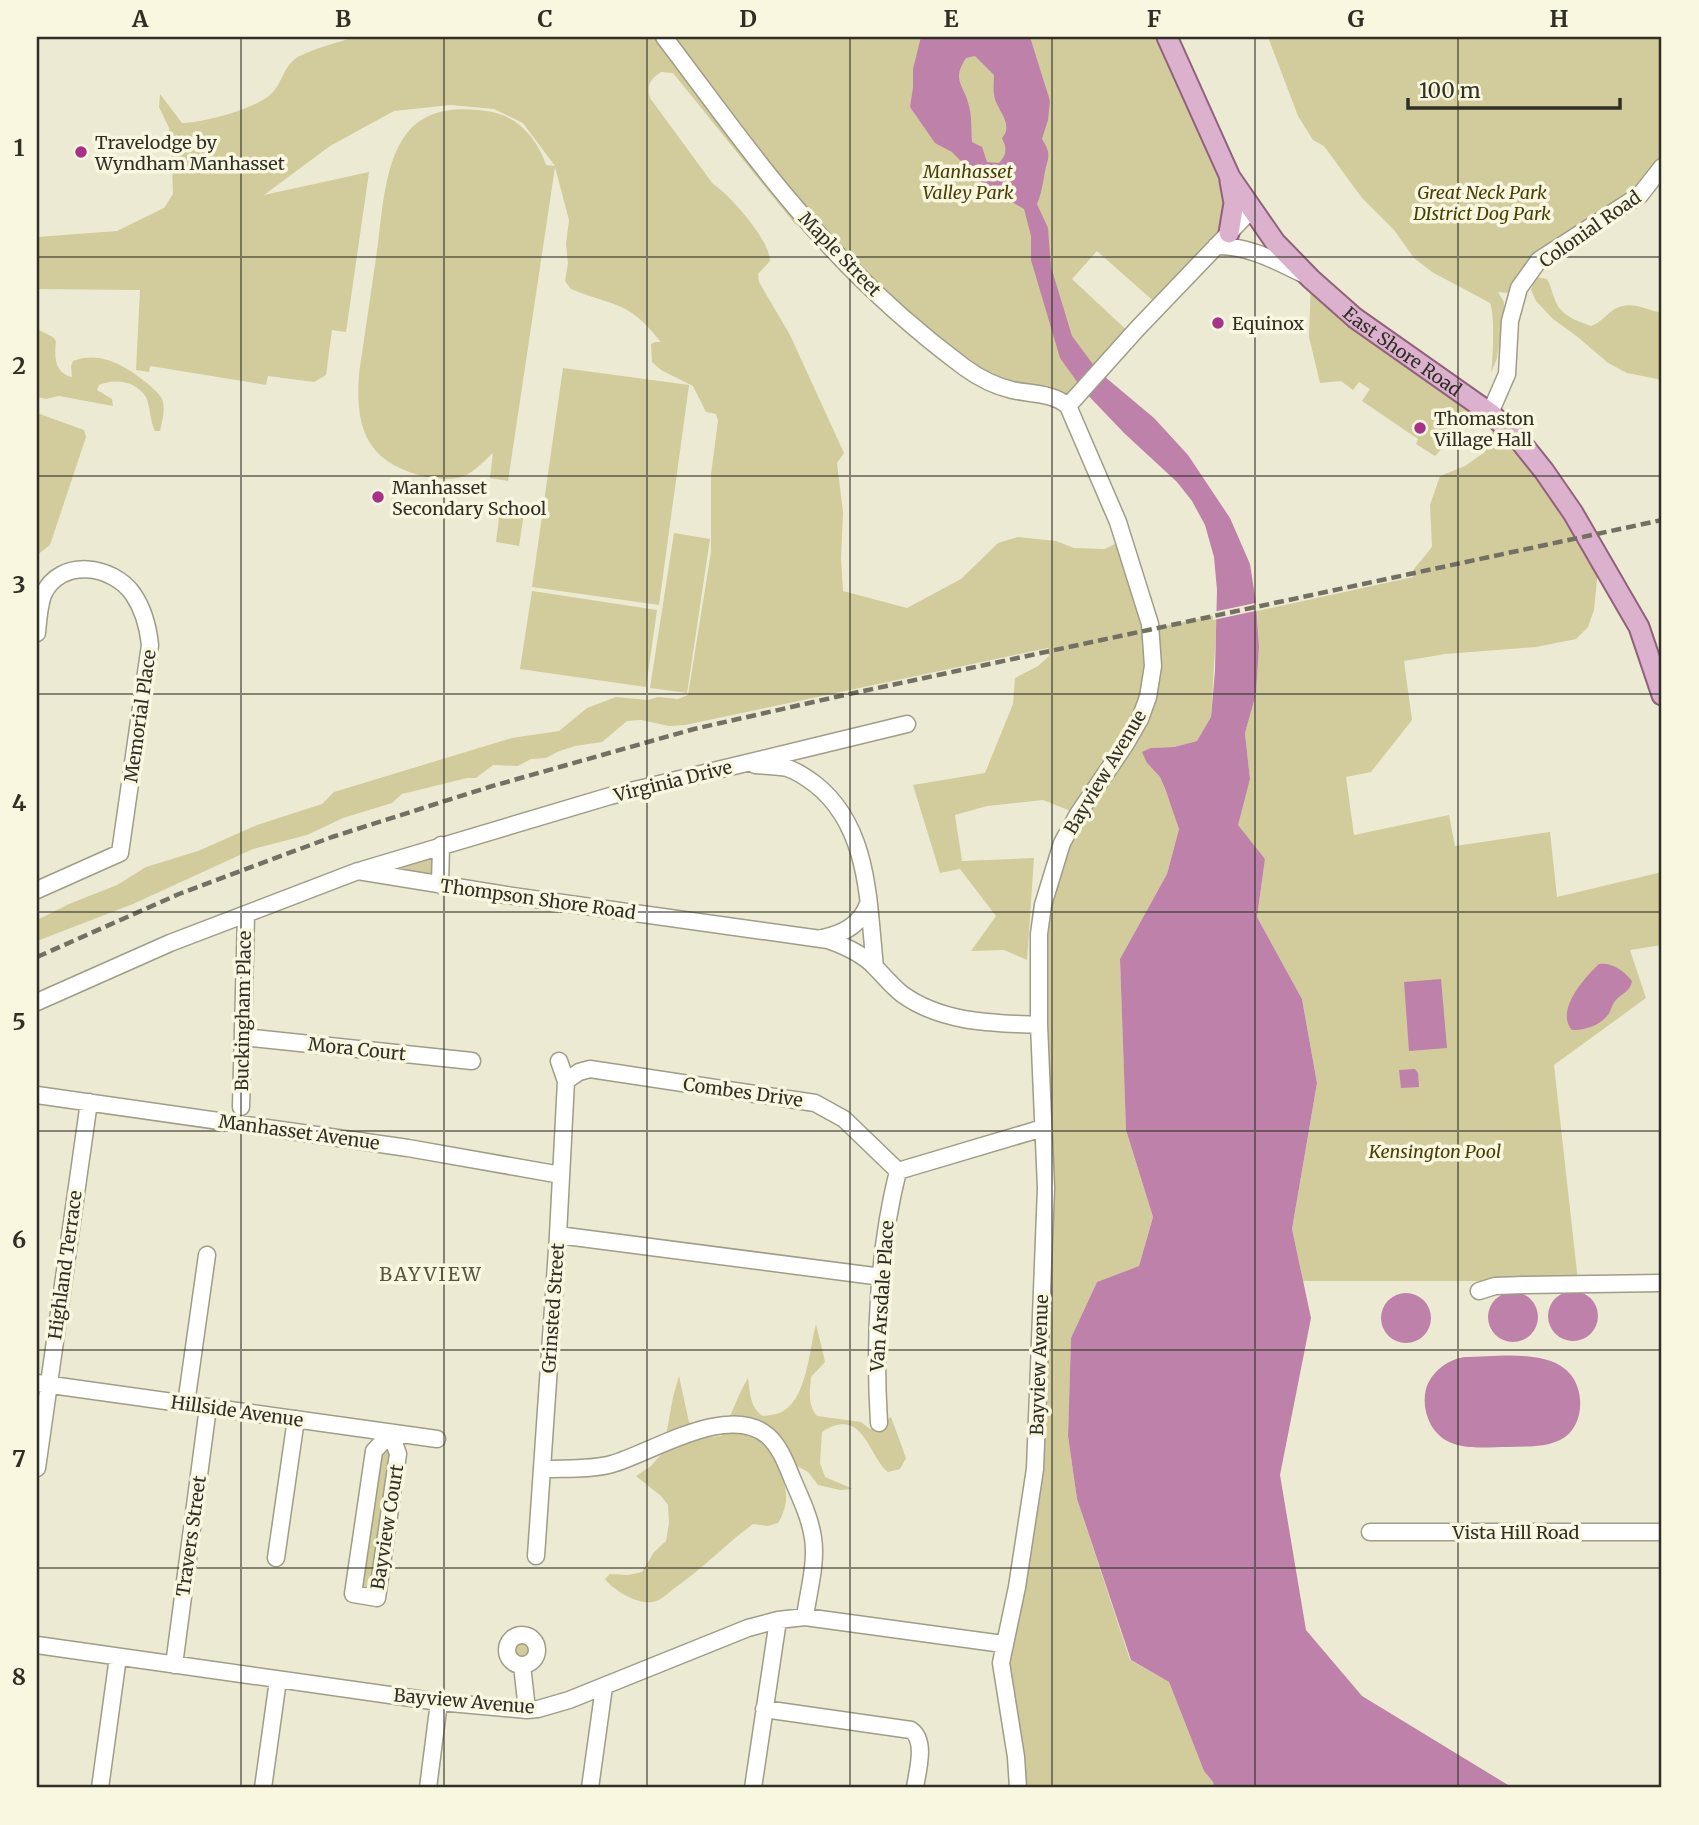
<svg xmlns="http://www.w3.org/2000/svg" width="1699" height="1825" viewBox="0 0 1699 1825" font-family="Merriweather,serif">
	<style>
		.green { fill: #d2cb9b }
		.water { fill: #be81a9; fill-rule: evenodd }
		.pier { fill: #edead3 }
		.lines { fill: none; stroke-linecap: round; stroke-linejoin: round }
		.minor-casing { stroke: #9f9c87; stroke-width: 19 }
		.major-casing { stroke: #90627c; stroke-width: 23 }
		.minor { stroke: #fff; stroke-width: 16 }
		.major { stroke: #dbb1cd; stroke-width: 19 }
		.rail { stroke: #727063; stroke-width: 4.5; stroke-dasharray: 10 5; stroke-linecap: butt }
		.grid { fill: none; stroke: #302f26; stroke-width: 2; stroke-opacity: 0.55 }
		.poi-dot { fill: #a83189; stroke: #faf7e0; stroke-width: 2.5 }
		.labels { text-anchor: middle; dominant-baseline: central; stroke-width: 7; stroke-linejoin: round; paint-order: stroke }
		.poi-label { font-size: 18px; fill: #302f26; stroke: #faf7e0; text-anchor: start }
		.park-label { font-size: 18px; font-style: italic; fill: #473f05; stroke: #faf7e0 }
		.street-label { font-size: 18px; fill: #302f26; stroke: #faf7e0 }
		.neighbourhood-label { font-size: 19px; letter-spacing: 2px; fill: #575541; stroke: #faf7e0 }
		.neatline { fill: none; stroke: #302f26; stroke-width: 2.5 }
		.grid-label { font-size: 23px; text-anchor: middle; font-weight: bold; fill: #302f26 }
	</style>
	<rect width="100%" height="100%" fill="#edead3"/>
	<path class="green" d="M 355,37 L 1167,37 L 1251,210 L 1159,306 L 1097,251 L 1072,279 L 1132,335 L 1068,406 L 991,383 L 803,228 L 795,224 L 673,73 L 661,72 C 649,80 647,85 650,98 L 713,184 C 730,195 770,240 770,261 L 758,274 L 759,282 L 790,335 L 844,453 L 837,463 L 843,512 L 841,558 L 843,591 L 907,608 L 961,579 L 998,543 L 1018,537 L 1056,541 L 1074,548 L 1105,549 L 1124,539 L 1151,629 L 1217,615 L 1211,717 L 1197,741 L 1174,747 L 1151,748 L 1147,763 L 1160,777 L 1172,806 L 1179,829 L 1167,874 L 1120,959 L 1126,1130 L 1153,1217 L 1139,1266 L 1097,1282 L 1071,1338 L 1068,1436 L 1077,1499 L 1130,1660 L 1169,1682 L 1204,1771 L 1213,1782 L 1214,1788 L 1018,1788 L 1002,1671 L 1031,1503 L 1041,1310 L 1039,934 L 1078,814 L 1043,800 L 987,806 L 955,815 L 962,861 L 1034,858 L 1027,960 L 1004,950 L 971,951 L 996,916 L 960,869 L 940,873 L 913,785 L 985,773 L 1013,704 L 1015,678 L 1038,666 L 1049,656 L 1048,648 L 685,725 L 669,726 L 641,720 L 627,721 L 602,742 L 575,746 L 557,752 L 546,758 L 531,759 L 518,766 L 493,765 L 476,778 L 467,778 L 402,794 L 392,803 L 343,818 L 307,835 L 253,849 L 133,904 L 37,941 L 37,920 L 69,904 L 117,885 L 146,867 L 198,851 L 257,825 L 322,804 L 334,792 L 512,738 L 559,731 L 587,708 L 616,697 L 648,700 L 658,697 L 678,699 L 688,695 L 711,552 L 711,474 L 718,421 L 716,414 L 706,412 L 693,386 L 661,370 L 652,362 L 651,344 L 655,342 L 661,342 C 628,300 615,307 571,289 L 565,281 L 568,263 L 566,244 L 569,220 L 555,167 L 508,481 L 490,478 L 493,453 C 485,460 477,469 468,474 C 457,481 439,479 426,477 C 367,463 355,430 359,374 C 365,333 371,292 377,251 C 382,215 384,162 407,133 C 427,108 458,107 486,111 C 515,114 537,137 546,165 L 555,166 L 523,123 L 494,109 L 451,105 L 394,111 L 330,146 L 264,195 L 369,172 L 346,332 L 332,330 L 326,375 L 314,382 L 268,376 L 266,385 L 150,366 L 149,372 L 136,370 L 140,290 L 37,289 L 37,237 L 117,231 L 164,208 L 173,194 L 172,166 L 169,128 L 159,107 L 160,94 L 182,123 C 203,123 259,108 273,92 C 283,81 284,65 298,57 C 315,48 336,43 355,37 Z
		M 1268,37 L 1458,37 L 1469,39 L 1474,37 L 1662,37 L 1662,167 L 1656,178 L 1539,260 L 1517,294 L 1498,292 L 1504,302 L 1504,309 L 1497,358 L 1491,373 C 1493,360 1495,313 1490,303 L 1432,272 L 1414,258 L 1394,230 L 1362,198 L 1324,146 L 1313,140 L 1298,116 Z
		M 1535,277 L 1547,279 C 1551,286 1552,293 1555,300 C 1561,316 1577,321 1591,326 C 1601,322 1605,316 1613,310 C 1631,299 1646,310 1662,313 L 1662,380 L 1627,373 L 1608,363 L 1579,338 L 1553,319 L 1536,301 L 1531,290 Z
		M 1311,279 L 1482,407 L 1435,456 L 1416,444 L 1418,439 L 1362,401 L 1370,389 L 1359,382 L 1353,390 L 1341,381 L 1320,383 L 1309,337 Z
		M 37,329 L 53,337 L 56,341 C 54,357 55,373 72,377 L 71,366 L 73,361 C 100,350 126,366 147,383 C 151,387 159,393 162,399 C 166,409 162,421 160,431 L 155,431 C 150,421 150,405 146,397 C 136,381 115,378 99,385 L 97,390 L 112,399 L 113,406 L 59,396 L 46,399 L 37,397 Z
		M 563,368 L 689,385 L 659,605 L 532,587 Z
		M 37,413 L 84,430 L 86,437 L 50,545 L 37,555 Z
		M 1497,418 L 1520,441 L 1598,570 L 1594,610 L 1588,627 L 1576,639 L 1536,647 L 1445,654 L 1404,661 L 1412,720 L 1371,772 L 1346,777 L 1354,835 L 1449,815 L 1455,846 L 1550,832 L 1557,897 L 1662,872 L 1662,945 L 1630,950 L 1646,998 L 1554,1065 L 1578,1281 L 1303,1281 L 1292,1229 L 1317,1083 L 1302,999 L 1257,917 L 1265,859 L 1237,825 L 1250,779 L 1245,733 L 1256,694 L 1259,647 L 1257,611 L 1413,577 L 1414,569 L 1432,547 L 1430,505 L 1440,476 L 1465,466 L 1485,452 Z
		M 500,510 L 524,513 L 519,546 L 496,542 Z
		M 674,533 L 710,539 L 687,693 L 650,688 Z
		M 532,591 L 657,610 L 646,687 L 520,669 Z
		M 441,845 L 440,885 L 358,871 Z
		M 816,1324 L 825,1362 L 811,1377 C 810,1391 807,1404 817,1416 L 861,1422 L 870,1429 L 891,1417 L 906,1458 L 900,1469 L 888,1472 C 868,1457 864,1405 822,1432 L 820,1463 L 825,1477 L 853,1489 L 840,1490 L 818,1485 L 808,1472 L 795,1465 L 779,1465 C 786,1488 791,1501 778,1523 L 768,1526 L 753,1524 C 726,1544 703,1568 676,1587 C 669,1592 661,1601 653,1602 C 638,1605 613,1590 605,1579 L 610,1574 L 628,1575 L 642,1572 L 654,1552 L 666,1541 L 669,1523 L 668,1505 L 661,1496 L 636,1476 L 651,1466 L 663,1452 L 673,1397 L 679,1376 L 689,1422 L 708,1437 L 721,1436 C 731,1417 737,1396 748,1378 C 750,1392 750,1408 763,1416 C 768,1415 774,1415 779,1413 C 807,1403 809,1349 816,1324 Z
		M 391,1433 L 398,1454 L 377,1598 L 353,1594 L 374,1451 Z
		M507 1650a15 15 0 1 1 30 0a15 15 0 1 1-30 0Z"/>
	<path class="water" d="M 921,37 L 1030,37 L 1050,101 L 1048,120 L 1042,139 C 1053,156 1047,158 1044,177 C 1042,187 1041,195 1037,204 L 1048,228 L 1051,267 L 1072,336 L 1098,371 L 1154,418 L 1188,455 L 1230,518 L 1250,564 L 1256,603 L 1259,647 L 1256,694 L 1245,733 L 1250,779 L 1238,825 L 1265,859 L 1257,917 L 1302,999 L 1317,1083 L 1292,1229 L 1311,1318 L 1280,1475 L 1306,1630 L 1362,1696 L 1513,1788 L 1214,1788 L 1213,1782 L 1204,1771 L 1169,1682 L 1131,1660 L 1077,1499 L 1068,1436 L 1071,1338 L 1097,1282 L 1139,1266 L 1153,1217 L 1126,1130 L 1120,959 L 1167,874 L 1179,829 L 1166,791 L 1160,777 L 1147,763 L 1142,752 L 1151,748 L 1174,747 L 1197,741 L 1211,717 L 1215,671 L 1217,590 L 1214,557 L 1205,525 L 1192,501 L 1177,482 L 1124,433 L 1083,390 L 1060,358 L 1031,260 L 1031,236 L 1024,209 L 986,187 L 952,152 L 935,143 L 910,107 L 913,88 L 913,69 ZM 975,56 L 994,75 C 994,81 993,88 994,94 C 995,109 1015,123 1002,138 C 1007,149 1007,154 999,163 L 987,162 L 982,147 L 972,142 C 971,130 972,117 969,106 C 964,84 951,81 966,58 Z
		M 1599,964 C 1612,962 1624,971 1632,981 C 1630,992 1622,993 1615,1001 C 1611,1006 1611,1012 1607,1016 C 1600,1025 1583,1031 1572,1030 C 1555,1011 1584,978 1599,964 Z
		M 1441,979 L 1447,1048 L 1409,1051 L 1404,982 Z
		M 1415,1069 L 1418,1073 L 1419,1087 L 1401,1088 L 1399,1070 Z
		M1548 1316a25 25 0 1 1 50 0a25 25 0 1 1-50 0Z
		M1488 1317a25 25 0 1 1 50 0a25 25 0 1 1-50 0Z
		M1381 1318a25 25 0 1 1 50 0a25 25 0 1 1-50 0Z
		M 1465,1357 C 1497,1357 1550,1348 1571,1375 C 1586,1394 1583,1429 1560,1440 C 1544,1448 1525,1446 1508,1447 C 1480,1447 1447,1453 1431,1425 C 1425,1414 1423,1401 1426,1389 C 1431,1372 1448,1359 1465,1357 Z"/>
	<path class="pier" d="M 1260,602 L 1260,610 L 1213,620 L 1213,612 Z"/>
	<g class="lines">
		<g class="minor-casing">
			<path id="minor" d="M 664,37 C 706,92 746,149 791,202 C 841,263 901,320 964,367 C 979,378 995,386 1012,390 C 1031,394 1053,393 1068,406
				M 1216,246 C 1247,245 1276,261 1303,274
				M 1068,406 L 1137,329 L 1251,210
				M 1490,413 L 1507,374 L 1510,321 L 1519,288 L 1539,260 L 1640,195 L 1662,167
				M 37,633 C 38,621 39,606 43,595 C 60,557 113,565 133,594 C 144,610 148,626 150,645 L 120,853 L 37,890
				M 755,765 C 765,766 777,766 787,768 C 797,771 807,778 815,784 C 870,827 868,903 875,967
				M 362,870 L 610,796 L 907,724
				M 440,885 L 441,845
				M 822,938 C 844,934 861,924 868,904
				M 37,1002 L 170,943 L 358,871 L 506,895 L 828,940 C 845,946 863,954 875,967 C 884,976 892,986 902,994 C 942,1023 992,1023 1039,1025
				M 243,1037 L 472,1061
				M 566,1081 L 579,1072 L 590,1069 L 815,1103 L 844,1119 L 898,1171
				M 37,1095 L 408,1148 L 561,1175
				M 241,1107 L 246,915
				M 898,1171 L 1043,1128
				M 558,1235 L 882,1277
				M 1479,1291 L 1495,1286 L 1524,1285 L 1662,1283
				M 37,1383 L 437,1439
				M 186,1404 L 207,1255
				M 879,1423 C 874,1342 878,1250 898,1171
				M 391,1433 L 398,1454 L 377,1598 L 353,1594 L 374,1451 Z
				M 37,1468 L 89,1102
				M 543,1469 C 566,1468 590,1470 612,1464 C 653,1452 729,1402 768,1436 C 780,1447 786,1463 792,1478 C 800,1497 810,1517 813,1538 C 817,1563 808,1593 805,1617
				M 1370,1532 L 1662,1532
				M 536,1556 L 558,1235 L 566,1081 L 559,1061
				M 276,1558 L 296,1419
				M507 1650a15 15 0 1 1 30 0a15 15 0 1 1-30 0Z
				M 37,1645 L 439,1702 L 527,1710 L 538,1709 L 569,1700 L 748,1628 L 778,1620 L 805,1617 L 1003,1644
				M 174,1665 L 208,1407
				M 522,1665 L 527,1710
				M 764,1709 L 911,1730 C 927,1741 917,1772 915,1788
				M 100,1788 L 118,1657
				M 263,1788 L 278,1680
				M 428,1788 L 439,1702
				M 590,1788 L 604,1687
				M 753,1788 L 778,1620
				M 1018,1788 L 1016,1757 L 1001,1663 L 1017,1587 L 1035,1469 L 1046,1188 L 1039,1025 L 1039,934 L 1043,905 L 1062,843 L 1078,814 L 1125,745 L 1140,719 L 1148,697 L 1153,666 L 1150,624 L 1118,522 L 1068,406"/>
		</g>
		<g class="major-casing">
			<g id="major">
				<path id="s1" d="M 1167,37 L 1230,177 L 1275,242 L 1311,279 L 1355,318 L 1490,413 L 1520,441 L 1544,471 L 1573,513 L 1639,627 L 1662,695"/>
				<path d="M 1229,233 L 1234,203 L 1230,181"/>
			</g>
		</g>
		<use href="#minor" class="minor"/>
		<use href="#major" class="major"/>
		<path class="rail" d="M 37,957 L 179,894 L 332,837 L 489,787 L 694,729 L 840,696 L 1662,520"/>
	</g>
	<path class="grid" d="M 241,37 L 241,1788M 444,37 L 444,1788M 647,37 L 647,1788M 850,37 L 850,1788M 1052,37 L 1052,1788M 1255,37 L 1255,1788M 1458,37 L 1458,1788M 37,257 L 1662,257M 37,476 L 1662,476M 37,694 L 1662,694M 37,912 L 1662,912M 37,1131 L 1662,1131M 37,1350 L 1662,1350M 37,1568 L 1662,1568"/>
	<g class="poi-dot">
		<circle cx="81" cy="152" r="7"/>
		<circle cx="1218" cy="323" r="7"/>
		<circle cx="1420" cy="428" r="7"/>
		<circle cx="378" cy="497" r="7"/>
	</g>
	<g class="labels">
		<g class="poi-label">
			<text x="95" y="142">Travelodge by<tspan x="95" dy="21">Wyndham Manhasset</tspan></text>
			<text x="1232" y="323">Equinox</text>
			<text x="1434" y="418">Thomaston<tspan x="1434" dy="21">Village Hall</tspan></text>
			<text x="392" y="487">Manhasset<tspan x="392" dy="21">Secondary School</tspan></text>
		</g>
		<g class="park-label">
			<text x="968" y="171">Manhasset<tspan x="968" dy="21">Valley Park</tspan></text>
			<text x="1482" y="192">Great Neck Park<tspan x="1482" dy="21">DIstrict Dog Park</tspan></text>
			<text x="1435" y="1151">Kensington Pool</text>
		</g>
		<g class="street-label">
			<text transform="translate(1590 229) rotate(-35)">Colonial Road</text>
			<text transform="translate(840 254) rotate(46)">Maple Street</text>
			<text stroke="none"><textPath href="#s1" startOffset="401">East Shore Road</textPath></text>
			<text transform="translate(140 716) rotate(-82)">Memorial Place</text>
			<text transform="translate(1105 772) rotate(-59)">Bayview Avenue</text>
			<text transform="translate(673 781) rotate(-14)">Virginia Drive</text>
			<text transform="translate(538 899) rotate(8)">Thompson Shore Road</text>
			<text transform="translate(243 1011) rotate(-89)">Buckingham Place</text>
			<text transform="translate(357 1049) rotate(6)">Mora Court</text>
			<text transform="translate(743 1092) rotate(8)">Combes Drive</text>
			<text transform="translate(299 1132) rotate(8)">Manhasset Avenue</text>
			<text transform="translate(65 1265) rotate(-82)">Highland Terrace</text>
			<text transform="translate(882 1296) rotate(-86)">Van Arsdale Place</text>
			<text transform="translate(553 1308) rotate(-86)">Grinsted Street</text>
			<text transform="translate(1039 1365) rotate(-88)">Bayview Avenue</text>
			<text transform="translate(237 1411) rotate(8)">Hillside Avenue</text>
			<text transform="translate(387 1527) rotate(-81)">Bayview Court</text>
			<text x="1516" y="1532">Vista Hill Road</text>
			<text transform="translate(191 1536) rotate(-82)">Travers Street</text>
			<text transform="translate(464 1701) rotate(5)">Bayview Avenue</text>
		</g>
		<g class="neighbourhood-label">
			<text x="431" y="1274">BAYVIEW</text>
		</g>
	</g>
	<rect width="1699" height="1825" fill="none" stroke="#faf7e0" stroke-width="77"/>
	<path d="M1408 98v10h212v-10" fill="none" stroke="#302f26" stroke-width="3.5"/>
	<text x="1419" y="98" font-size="21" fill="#302f26" stroke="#faf7e0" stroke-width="5" paint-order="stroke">100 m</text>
	<rect x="38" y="38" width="1622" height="1748" class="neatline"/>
	<g class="grid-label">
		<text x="140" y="27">A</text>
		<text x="343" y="27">B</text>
		<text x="545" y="27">C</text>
		<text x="748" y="27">D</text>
		<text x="951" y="27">E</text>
		<text x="1154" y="27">F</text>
		<text x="1356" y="27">G</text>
		<text x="1559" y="27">H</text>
		<text x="19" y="156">1</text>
		<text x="19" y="374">2</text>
		<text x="19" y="593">3</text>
		<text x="19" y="811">4</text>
		<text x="19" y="1030">5</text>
		<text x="19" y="1248">6</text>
		<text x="19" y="1467">7</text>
		<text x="19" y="1685">8</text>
	</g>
</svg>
